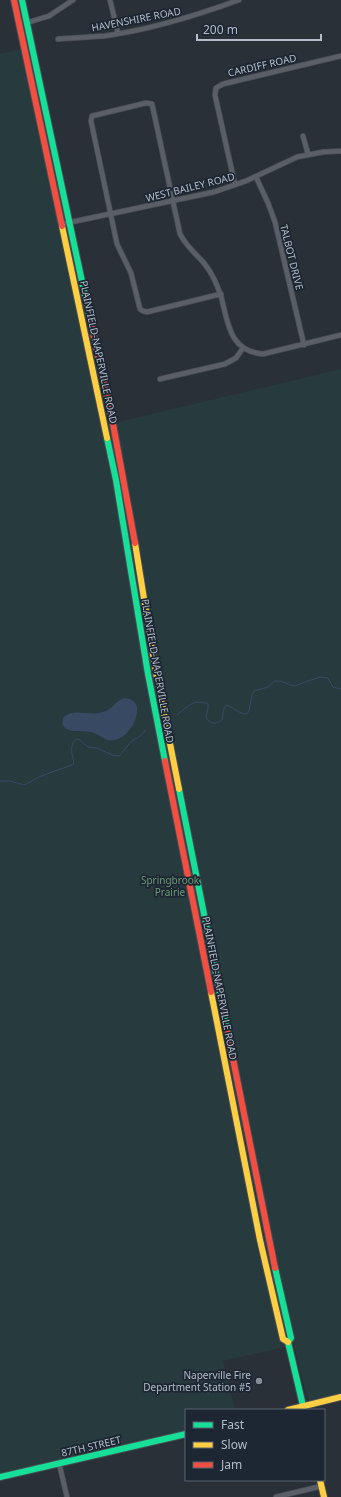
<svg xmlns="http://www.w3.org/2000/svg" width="341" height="1497" viewBox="0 0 341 1497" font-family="'Noto Sans',sans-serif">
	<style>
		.green { fill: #273a3e }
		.water { fill: #384963 }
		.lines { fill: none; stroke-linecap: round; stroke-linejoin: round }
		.stream { stroke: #384963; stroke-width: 1 }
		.street-casing { stroke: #484c53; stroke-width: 6 }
		.fast-casing { stroke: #484c53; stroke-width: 8 }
		.slow-casing { stroke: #484c53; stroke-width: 8 }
		.jam-casing { stroke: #484c53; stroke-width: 8 }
		.street { stroke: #5a5e66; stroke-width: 4.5 }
		.fast { stroke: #16e098; stroke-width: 6 }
		.slow { stroke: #ffcf43; stroke-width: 6 }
		.jam { stroke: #f24e42; stroke-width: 6 }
		.poi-dot { fill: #848b96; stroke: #1d2633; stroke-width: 1.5 }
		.labels { text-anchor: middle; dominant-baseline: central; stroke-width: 3.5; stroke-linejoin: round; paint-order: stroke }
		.street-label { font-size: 10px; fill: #b4bcc9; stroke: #1d2633 }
		.park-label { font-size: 10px; fill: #6b9a76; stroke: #1d2633 }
		.poi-label { font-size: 10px; fill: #b4bcc9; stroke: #1d2633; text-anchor: end }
	</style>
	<rect width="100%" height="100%" fill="#2a3038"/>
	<path class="green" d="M 21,49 L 102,426 L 66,233 L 69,233 L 110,424 L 341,369 L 341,1394 L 309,1401 L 305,1389 L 294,1345 L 223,1361 L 235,1410 L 186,1410 L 186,1431 L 0,1476 L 0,54 Z
		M 31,57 L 57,175 L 48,147 L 29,58 Z"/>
	<path class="water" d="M 125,698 C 148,700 134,732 120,738 C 105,745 103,735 91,732 C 81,730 59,735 63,718 C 72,708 87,715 99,713 C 115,710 113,701 125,698 Z"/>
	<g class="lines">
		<path class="stream" d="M 177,715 C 188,707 193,698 208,704 L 208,708 L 206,717 C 209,724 216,725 222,720 L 224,708 L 227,705 L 241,713 L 247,714 L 249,711 L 252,694 L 254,691 L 268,687 L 275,681 L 280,681 L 294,686 L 320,677 L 328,678 L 333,687 L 341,689
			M 0,781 L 10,781 L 24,785 L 41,776 L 72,765 L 74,763 C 72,754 69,746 76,739 L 80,740 L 88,747 L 97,748 L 112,755 L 119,756 C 123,752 125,749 128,745 C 133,738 142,738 145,730"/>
		<g class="street-casing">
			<path id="street" d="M 110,0 L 118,33
				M 26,23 L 49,16 L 73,0
				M 58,39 C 73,38 88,37 104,36 C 150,30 195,16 239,0
				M 303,136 L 308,154
				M 256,177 L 268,203 L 275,222 L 304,345
				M 235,185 L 215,95 L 216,88 L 223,84 L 341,56
				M 62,224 L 214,192 L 246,181 L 297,157 L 323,152 L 341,151
				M 221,294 L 147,312 L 143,311 L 140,309 L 131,273 L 117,244 L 91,121 L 92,116 L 146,103 L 152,104 L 180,234 C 186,246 195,253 204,263 C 212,273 217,284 221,296 C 228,323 229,351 263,354 L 341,335
				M 160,379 L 225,364 L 236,358 L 243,348
				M 59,1463 L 67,1497
				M 276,1497 L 322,1486"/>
		</g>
		<g class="fast-casing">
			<path id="fast" d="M 22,0 L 90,319
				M 107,438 L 116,480 L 148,674 L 165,761
				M 179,789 L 227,1029
				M 275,1268 L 291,1338 L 288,1342 L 304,1410
				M 0,1477 L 186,1434"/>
		</g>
		<g class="slow-casing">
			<path id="slow" d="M 62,226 L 107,438
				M 135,543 L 156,673 L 179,789
				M 211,992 L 260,1240 L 283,1339 L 288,1342
				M 288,1410 L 341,1397
				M 320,1480 L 324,1497"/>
		</g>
		<g class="jam-casing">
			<path id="jam" d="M 14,0 L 62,226
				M 90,319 L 113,424 L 135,543
				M 165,761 L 211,992
				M 227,1029 L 275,1268"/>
		</g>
		<use href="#street" class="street"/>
		<use href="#fast" class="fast"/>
		<use href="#slow" class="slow"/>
		<use href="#jam" class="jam"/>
	</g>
	<circle class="poi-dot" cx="259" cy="1381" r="4"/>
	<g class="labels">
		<g class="street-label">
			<text transform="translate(136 19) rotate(-11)">HAVENSHIRE ROAD</text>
			<text transform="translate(262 65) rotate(-13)">CARDIFF ROAD</text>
			<text transform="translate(190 187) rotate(-14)">WEST BAILEY ROAD</text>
			<text transform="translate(292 257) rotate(76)">TALBOT DRIVE</text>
			<text transform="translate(99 352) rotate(78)">PLAINFIELD-NAPERVILLE ROAD</text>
			<text transform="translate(158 671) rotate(80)">PLAINFIELD-NAPERVILLE ROAD</text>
			<text transform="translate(220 988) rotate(79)">PLAINFIELD-NAPERVILLE ROAD</text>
			<text transform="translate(91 1446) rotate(-13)">87TH STREET</text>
		</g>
		<g class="park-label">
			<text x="170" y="880">Springbrook<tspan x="170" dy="12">Prairie</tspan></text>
		</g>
		<g class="poi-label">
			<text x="251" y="1375">Naperville Fire<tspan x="251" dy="12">Department Station #5</tspan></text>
		</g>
	</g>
	<rect x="185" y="1409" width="140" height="72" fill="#1d2633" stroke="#59626f"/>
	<rect x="193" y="1422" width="20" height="6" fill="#16e098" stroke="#59626f"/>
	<text x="221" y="1429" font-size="12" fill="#b4bcc9">Fast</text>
	<rect x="193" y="1442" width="20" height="6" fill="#ffcf43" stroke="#59626f"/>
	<text x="221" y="1449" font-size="12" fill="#b4bcc9">Slow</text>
	<rect x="193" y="1462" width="20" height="6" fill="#f24e42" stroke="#59626f"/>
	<text x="221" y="1469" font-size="12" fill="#b4bcc9">Jam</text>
	<path d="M197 34v6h124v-6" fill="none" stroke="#b4bcc9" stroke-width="2"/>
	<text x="203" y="34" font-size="12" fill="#b4bcc9" stroke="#1d2633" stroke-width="3" paint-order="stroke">200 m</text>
</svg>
